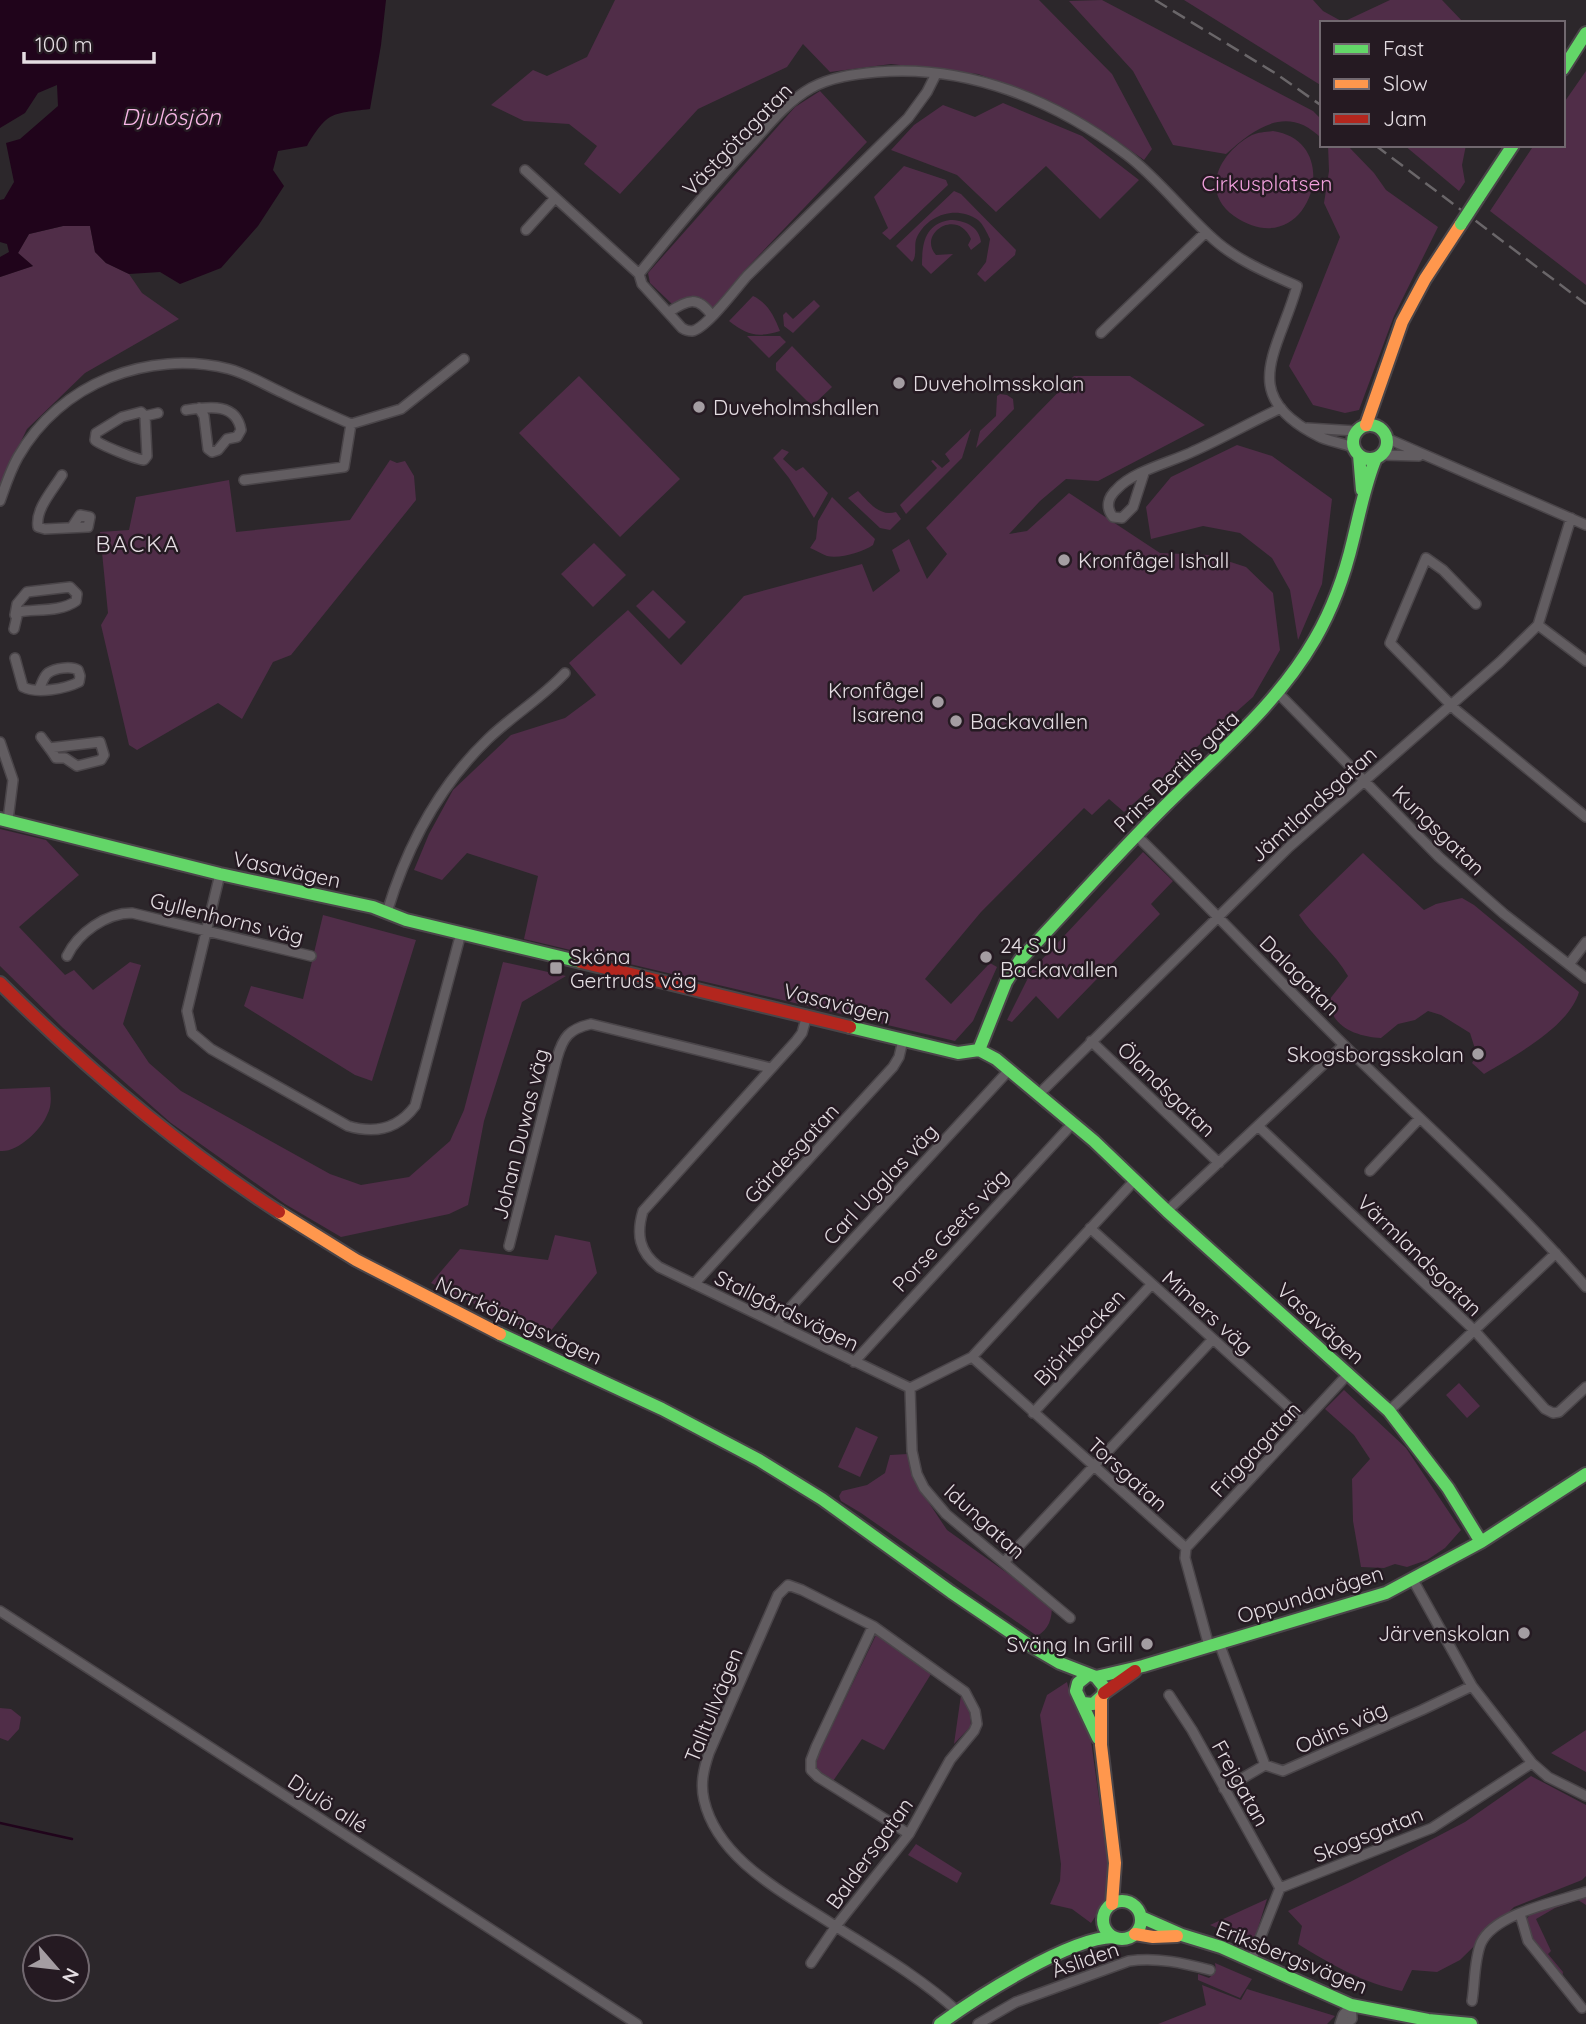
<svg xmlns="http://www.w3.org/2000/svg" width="1586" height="2024" viewBox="0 0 1586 2024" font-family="Quicksand,sans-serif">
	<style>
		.green { fill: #502d48 }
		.water { fill: #20041b }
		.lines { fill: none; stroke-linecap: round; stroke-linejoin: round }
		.stream { stroke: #20041b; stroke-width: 2.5 }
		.street-casing { stroke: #4a4549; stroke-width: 12 }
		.fast-casing { stroke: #4a4549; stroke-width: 16 }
		.slow-casing { stroke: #4a4549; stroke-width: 16 }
		.jam-casing { stroke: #4a4549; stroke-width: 16 }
		.street { stroke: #625d61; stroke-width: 9 }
		.fast { stroke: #63d668; stroke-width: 12 }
		.slow { stroke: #ff974d; stroke-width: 12 }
		.jam { stroke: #b3261e; stroke-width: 12 }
		.rail { stroke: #6a6669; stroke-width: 2.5; stroke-dasharray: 14 7; stroke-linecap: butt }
		.fast-bridge-casing { stroke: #4a4549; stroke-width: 16; stroke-linecap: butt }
		.fast-bridge { stroke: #63d668; stroke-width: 12 }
		.poi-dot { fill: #a49da2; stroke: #251a22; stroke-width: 2.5 }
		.labels { text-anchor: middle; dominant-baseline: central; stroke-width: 5; stroke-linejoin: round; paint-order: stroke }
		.street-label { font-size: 21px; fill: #e4dde2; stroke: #251a22 }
		.park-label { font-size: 21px; fill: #f1a0dc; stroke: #251a22 }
		.poi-label { font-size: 21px; fill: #e4dde2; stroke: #251a22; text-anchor: start }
		.water-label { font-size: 23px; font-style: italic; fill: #f8b6e6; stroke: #251a22 }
		.neighbourhood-label { font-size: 23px; letter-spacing: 2px; fill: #e4dde2; stroke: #251a22 }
	</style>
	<rect width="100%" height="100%" fill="#2c272b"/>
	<path class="green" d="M 615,0 L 1039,0 L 1112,74 L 1152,149 L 1144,160 L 1105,132 L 1041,97 L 978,74 L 891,64 L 830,72 L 803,44 L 787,67 L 698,109 L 620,194 L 584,164 L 597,146 L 569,124 L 524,121 L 491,105 L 533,70 L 547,76 L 587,57 Z
		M 1102,0 L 1313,111 L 1322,120 L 1322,139 C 1288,104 1256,127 1226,154 L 1173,145 L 1133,71 L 1069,1 Z
		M 1184,0 L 1313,0 L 1323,11 L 1343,22 L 1390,0 L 1442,0 L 1464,23 L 1322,23 L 1322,86 Z
		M 1586,71 L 1586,285 L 1490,211 L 1534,145 L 1563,145 L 1563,104 Z
		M 820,91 L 867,142 L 743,272 L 713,309 C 699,291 691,295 672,304 L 650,283 L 648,273 L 795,107 Z
		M 1003,103 L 1082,136 L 1139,180 L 1100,219 L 1046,166 L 996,212 L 957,175 L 891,150 L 914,125 L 943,105 L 975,117 Z
		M 1273,131 C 1349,142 1307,267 1234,216 C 1198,190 1222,151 1252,135 C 1258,132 1266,132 1273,131 Z
		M 1328,145 L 1347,145 L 1374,173 L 1386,190 L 1438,227 L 1394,316 L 1359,410 L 1345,413 L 1313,405 L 1289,366 L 1340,237 L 1324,203 L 1329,171 Z
		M 1404,145 L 1466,145 L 1462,165 L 1465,182 L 1459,191 Z
		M 904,166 L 946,180 L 948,185 L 890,240 L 882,233 L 888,228 L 874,197 Z
		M 954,191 L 961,194 L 1016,250 L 1015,255 L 985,282 L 977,274 L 986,262 L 990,239 C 987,233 983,224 978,220 C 957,205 928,214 917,237 C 913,245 918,255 912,262 L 896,246 Z
		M 950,220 C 964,220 979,226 981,242 L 971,250 L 968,245 L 971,239 C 957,207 917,234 936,255 L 953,254 L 931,274 L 922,265 C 922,243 925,224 950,220 Z
		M 63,226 L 90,226 L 95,252 L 106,263 L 129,274 L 142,293 L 179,319 L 85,373 L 27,429 L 0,484 L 0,277 L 33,266 L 18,253 L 29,234 Z
		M 753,296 C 768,303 774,316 780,331 C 757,338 747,335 729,321 Z
		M 814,300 L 820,306 L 793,333 L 784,326 L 783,315 L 786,312 L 793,319 Z
		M 747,336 L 780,336 L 786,342 L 769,358 Z
		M 792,346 L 832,387 L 812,406 L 776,370 L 776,363 Z
		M 579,376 L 680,479 L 620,537 L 519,433 Z
		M 1074,376 L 1130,376 L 1205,425 L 1098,481 L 1066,479 L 1040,501 L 1009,534 L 1027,531 L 1069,493 L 1160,553 L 1209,555 L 1246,567 L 1273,593 L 1280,650 L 1253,697 L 1124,812 L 1109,799 L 1092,815 L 1084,808 L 981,912 L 925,979 L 951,1004 L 990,963 L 997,967 L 973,1021 L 955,1041 L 524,939 L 538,876 L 467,853 L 442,880 L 414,870 L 429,834 L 453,790 L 511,735 L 565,718 L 596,695 L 569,663 L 628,610 L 681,665 L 744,596 L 862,564 L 873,592 L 900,571 L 892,550 L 909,539 L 927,579 L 947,554 L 926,528 Z
		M 1000,394 L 1007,395 L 1013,399 L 1014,409 L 976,448 L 980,431 L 996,416 L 997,396 Z
		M 971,429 L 962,458 L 906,514 L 900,505 L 937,468 L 931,461 L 933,460 L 942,468 L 950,461 L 945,454 Z
		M 1237,445 L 1272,456 L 1332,499 L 1322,584 L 1298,640 L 1290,590 L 1272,558 L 1240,533 L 1203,526 L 1151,539 L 1146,507 L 1171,477 Z
		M 782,449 L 789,452 L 783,459 L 796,471 L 803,467 L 828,493 L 814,518 L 789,478 L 773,458 Z
		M 390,460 L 397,463 L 405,461 L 414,476 L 416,500 L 291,655 L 273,662 L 242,719 L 218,703 L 137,750 L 129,745 L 101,625 L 108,613 L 100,532 L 129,530 L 136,497 L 229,480 L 236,532 L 350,520 Z
		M 858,491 C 869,502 879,517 896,512 L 901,519 L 890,530 L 880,528 L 848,498 Z
		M 832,497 L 875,539 L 873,545 C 863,552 840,559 827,556 C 822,554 815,550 810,548 L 816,539 L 818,521 Z
		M 594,543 L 626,575 L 593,607 L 561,574 Z
		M 653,590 L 686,622 L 669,639 L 636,606 Z
		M 0,829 L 46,840 L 79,875 L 19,927 L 65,975 L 74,970 L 93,990 L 130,962 L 141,965 L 123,1024 L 149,1063 L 181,1091 L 330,1174 L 361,1185 L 409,1177 L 450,1141 L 464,1110 L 503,962 L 566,976 L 522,1002 L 484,1121 L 468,1205 L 449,1214 L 341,1237 L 285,1204 L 171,1123 L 63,1028 L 0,966 Z
		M 1143,852 L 1173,881 L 1151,904 L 1160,914 L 1058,1019 L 1036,996 L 1012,1022 L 1007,1020 L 1032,970 Z
		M 1363,853 L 1424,910 L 1436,904 L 1462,898 L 1474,905 L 1579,992 C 1569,1027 1514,1056 1484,1074 L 1472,1063 L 1477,1055 L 1470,1033 L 1441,1015 L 1428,1011 L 1415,1020 L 1398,1024 L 1381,1038 C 1358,1037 1330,1027 1329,1000 L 1348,976 C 1335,953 1313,937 1299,915 Z
		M 323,915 L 416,940 L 372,1081 L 355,1075 L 244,1006 L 251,986 L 303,999 Z
		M 50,1087 C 51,1097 52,1106 47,1115 C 41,1130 17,1153 0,1151 L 0,1089 Z
		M 555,1235 L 590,1242 L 597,1273 L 545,1338 L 431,1283 L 460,1249 L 548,1260 Z
		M 1459,1383 L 1480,1406 L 1467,1418 L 1446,1395 Z
		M 1344,1390 L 1406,1448 L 1461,1530 L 1445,1548 L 1427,1560 L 1407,1567 L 1395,1564 L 1384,1568 L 1361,1567 L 1353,1521 L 1352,1479 L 1370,1459 L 1354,1435 L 1325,1409 Z
		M 856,1427 L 878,1437 L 860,1477 L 838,1467 Z
		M 908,1454 L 917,1485 L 947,1530 L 1052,1605 C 1052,1619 1049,1629 1037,1636 L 861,1513 L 841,1501 L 839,1496 L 842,1491 L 867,1485 L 885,1473 L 890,1455 Z
		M 877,1633 L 931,1674 L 884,1750 L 862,1739 L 833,1781 L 815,1769 L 815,1761 Z
		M 1067,1682 L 1071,1699 L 1089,1726 L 1110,1878 L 1106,1901 L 1091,1923 L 1072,1909 L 1050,1904 L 1060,1881 L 1061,1864 L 1040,1715 L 1047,1695 Z
		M 961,1695 L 969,1707 L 971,1726 L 954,1744 Z
		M 0,1708 L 11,1709 L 21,1717 L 19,1729 L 8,1741 L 0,1738 Z
		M 1586,1730 L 1586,1772 L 1551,1753 Z
		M 1531,1776 L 1586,1805 L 1586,1876 L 1582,1880 L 1514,1907 L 1460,1960 L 1437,1972 L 1412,1970 L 1402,1991 C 1363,1983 1332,1965 1298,1944 L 1302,1926 L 1288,1911 L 1350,1882 L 1465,1822 Z
		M 916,1844 L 962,1873 L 957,1883 L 908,1855 Z
		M 1586,1894 L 1586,1905 L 1578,1900 L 1555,1908 L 1536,1919 L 1551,1951 L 1548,1954 L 1563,1972 L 1562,1979 L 1531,1941 L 1525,1921 L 1532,1912 Z
		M 1267,1899 L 1253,1944 L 1210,1925 Z
		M 1215,1963 L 1252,1979 L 1240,1998 L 1198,1980 L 1198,1974 L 1209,1978 L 1216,1971 Z
		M 1202,1985 L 1241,2000 L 1247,1989 L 1335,2016 L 1327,2024 L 1158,2024 L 1206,2005 Z"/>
	<path class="water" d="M 0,0 L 386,0 L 381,45 L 370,109 C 331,114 328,111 307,146 L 278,151 L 273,170 L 284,186 L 258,226 L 221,268 L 180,284 L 160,272 L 129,274 L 106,263 L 95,252 L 90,226 L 63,226 L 29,234 L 18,253 L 33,266 L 0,277 L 0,257 L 9,252 L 7,244 L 0,242 L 0,200 L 4,199 L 14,182 L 6,143 L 20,139 L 58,106 L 57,85 L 38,93 L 25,113 L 0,128 Z"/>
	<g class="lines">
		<path class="stream" d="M 0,1823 L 72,1839"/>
		<g class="street-casing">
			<path id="street" d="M 936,74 L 927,92 L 908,118 L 747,276 C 737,287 706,329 692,331 C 689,331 685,330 682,328 L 642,284 L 639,274 C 675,229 713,184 753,142 C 770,123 788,101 811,88 C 831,77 855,74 877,72 C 968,64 1056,101 1127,155 C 1161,181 1186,216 1218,243 C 1241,262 1270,274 1297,286 C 1279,351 1236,395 1318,436 C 1329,442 1342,442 1354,448
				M 525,170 L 639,274
				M 526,230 L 555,198
				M 669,312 C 687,300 698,295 712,316
				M 1101,333 L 1206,232
				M 186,410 C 208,407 236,402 241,430 L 237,437 L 227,439 L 218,450 L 212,452 L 208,449 L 204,416 L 199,408
				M 145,416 L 141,412 L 122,417 L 96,433 L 95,440 C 100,445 138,460 144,460 L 147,456 L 145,416 L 158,413
				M 1307,428 L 1356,431
				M 1386,438 L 1586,525
				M 1381,455 L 1419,456
				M 1144,473 L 1133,507 L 1122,518 L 1113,517 C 1105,507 1108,497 1117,489 C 1133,471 1172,462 1194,451 C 1223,438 1251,422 1281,408
				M 62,475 C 53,490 35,509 38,527 L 45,529 L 88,527 L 90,517 L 80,515 L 72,527
				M 244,480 L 344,467 L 351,424
				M 0,501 C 5,487 10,471 18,457 C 60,383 148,349 229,369 C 248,374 265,385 283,393 C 305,404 328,414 351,424 L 401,409 L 464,359
				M 1476,604 L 1443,570 L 1426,558 L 1390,643 L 1457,711 L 1586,817
				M 1538,625 L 1586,661
				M 14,629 L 18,612 C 36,609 61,612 76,601 L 77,594 L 70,587 L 27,592 L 17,604 L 15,615
				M 15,658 L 23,687 C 37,694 65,689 79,682 L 80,676 L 78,670 C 71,666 55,668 48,673 C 43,677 42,684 39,689
				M 1279,694 L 1439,857 L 1504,914 L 1586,978
				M 41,737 C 46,744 52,751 56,758 L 65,758 L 77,766 L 101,760 L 104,755 L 100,742 L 49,748
				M 0,742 L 13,780 L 8,820
				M 1137,836 C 1208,905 1276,978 1346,1047 C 1427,1126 1512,1202 1586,1287
				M 220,874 L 187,1011 L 192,1033 L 211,1049 L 348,1126 C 375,1134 398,1129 415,1106 L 461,933
				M 387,912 C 407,846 438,787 488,739 C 513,715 542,698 565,673
				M 67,956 C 78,933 106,913 132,913 L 311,956
				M 1570,963 L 1586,942
				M 807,1015 L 802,1033 L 796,1041 L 643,1211 C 636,1234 639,1252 659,1267 L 910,1388 L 972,1357 L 1135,1180
				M 1091,1041 L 1219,1163
				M 1039,1094 L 1289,847 L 1500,662 L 1538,625 L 1571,518
				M 1258,1126 L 1474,1330 L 1545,1409 L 1553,1413 L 1559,1412 L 1586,1387
				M 1370,1171 L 1420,1118
				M 1167,1211 L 1344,1045
				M 1090,1228 L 1304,1421
				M 509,1246 L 557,1058 C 563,1037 569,1029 591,1024 L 771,1068
				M 694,1284 L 893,1067 L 899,1057 L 903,1040
				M 776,1323 L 1010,1069
				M 972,1357 L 1186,1548 L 1185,1558 L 1209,1646
				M 854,1362 L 1073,1123
				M 910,1388 L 912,1451 L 917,1474 L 924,1488 L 946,1514 L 1070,1618
				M 1389,1411 L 1556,1253
				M 1033,1413 L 1151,1285
				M 1186,1548 L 1349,1373
				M 1004,1562 L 1212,1340
				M 1413,1580 L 1472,1686 L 1532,1763 L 1548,1777 L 1586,1796
				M 0,1611 L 637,2024
				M 873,1626 L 816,1747 L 811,1760 L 811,1770 L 818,1777 L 909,1834
				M 1219,1643 L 1265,1765
				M 1169,1695 L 1192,1730 L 1280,1888
				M 1224,1789 L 1265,1765 L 1283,1771 L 1422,1710 L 1472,1686
				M 1520,1914 L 1528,1941 L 1582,2008
				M 1251,1961 L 1280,1888 L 1432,1828 L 1532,1763
				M 811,1963 L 836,1926 L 909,1834 L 950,1760 L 974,1731 L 977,1724 L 975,1711 L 965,1692 L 873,1626 L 802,1590 L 788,1585 L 778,1595 L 709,1753 C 704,1768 700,1783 704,1800 C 718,1861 787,1894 835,1926 C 876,1952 921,1978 957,2011
				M 1472,2001 C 1475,1983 1474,1960 1481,1943 C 1495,1913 1557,1902 1586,1892
				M 978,2024 L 1016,2002 L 1129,1961 C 1157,1957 1183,1963 1210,1970
				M 1340,2024 L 1343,2015 L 1351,2005
				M 1346,2024 L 1352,2019 L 1351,2005"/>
		</g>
		<g class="fast-casing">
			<path id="fast" d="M 1563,69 L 1586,33
				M 1478,198 L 1513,145
				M1353 442a17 17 0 1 1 34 0a17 17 0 1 1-34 0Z
				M 1359,455 L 1362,490
				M 0,819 L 220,874 L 373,907 L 406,920 L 581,962
				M 850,1027 L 958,1053 L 979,1050 L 996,1059 L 1094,1141 L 1167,1211 L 1389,1411 L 1448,1488 L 1481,1542
				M 979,1050 L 1006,982 L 1020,960 C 1069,908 1116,855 1166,805 C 1219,752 1277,705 1315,639 C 1333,608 1345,574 1353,540 C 1360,512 1365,484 1376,458
				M 500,1334 L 662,1409 L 759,1460 L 822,1499 L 951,1592 L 1026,1643 L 1060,1663 L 1096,1677 L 1104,1687 L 1103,1695 L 1093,1704 L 1083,1703
				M 1088,1675 L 1078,1683 L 1076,1691 L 1098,1738
				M 1096,1677 L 1143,1666 L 1386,1593 L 1481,1542 L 1586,1474
				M1103 1920a19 19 0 1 1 38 0a19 19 0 1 1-38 0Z
				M 1141,1917 L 1182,1935 L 1221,1947 L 1351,2005 L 1428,2020 L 1471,2024
				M 940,2024 C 977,1997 1069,1938 1113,1937"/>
		</g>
		<g class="slow-casing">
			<path id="slow" d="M 1366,425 L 1402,322 L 1425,279 L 1461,224
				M 279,1212 L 356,1260 L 500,1334
				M 1101,1699 L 1101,1745 L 1115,1863 L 1112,1904
				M 1135,1934 L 1153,1937 L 1177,1936"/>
		</g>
		<g class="jam-casing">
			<path id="jam" d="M 581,962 L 850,1027
				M 0,983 C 86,1068 177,1146 279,1212
				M 1104,1693 L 1135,1671"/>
		</g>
		<use href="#street" class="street"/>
		<use href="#fast" class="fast"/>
		<use href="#slow" class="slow"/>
		<use href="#jam" class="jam"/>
		<path class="rail" d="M 1155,0 L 1275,73 L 1322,106
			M 1375,145 L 1586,304"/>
		<g class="fast-bridge-casing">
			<path id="fast-bridge" d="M 1461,224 L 1478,198"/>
		</g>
		<use href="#fast-bridge" class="fast-bridge"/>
	</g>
	<g class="poi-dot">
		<circle cx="899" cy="383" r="7"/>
		<circle cx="699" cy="407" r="7"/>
		<circle cx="1064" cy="560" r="7"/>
		<circle cx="938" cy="702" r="7"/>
		<circle cx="956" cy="721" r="7"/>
		<circle cx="986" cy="957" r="7"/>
		<rect x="549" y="961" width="14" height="14" rx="3.5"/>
		<circle cx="1478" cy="1054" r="7"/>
		<circle cx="1524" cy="1633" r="7"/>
		<circle cx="1147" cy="1644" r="7"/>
	</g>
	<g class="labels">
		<g class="street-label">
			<text transform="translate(737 139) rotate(-46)">Västgötagatan</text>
			<text transform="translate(1176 771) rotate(-44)">Prins Bertils gata</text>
			<text transform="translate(1313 804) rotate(-42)">Jämtlandsgatan</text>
			<text transform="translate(1439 830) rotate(44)">Kungsgatan</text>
			<text transform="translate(287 869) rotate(12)">Vasavägen</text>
			<text transform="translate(227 918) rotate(14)">Gyllenhorns väg</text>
			<text transform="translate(1300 975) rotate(45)">Dalagatan</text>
			<text transform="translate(837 1003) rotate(14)">Vasavägen</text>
			<text transform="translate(1167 1089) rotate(44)">Ölandsgatan</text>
			<text transform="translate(520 1134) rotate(-76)">Johan Duwas väg</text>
			<text transform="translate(791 1153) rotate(-47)">Gärdesgatan</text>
			<text transform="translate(880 1184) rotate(-47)">Carl Ugglas väg</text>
			<text transform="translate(950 1230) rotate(-47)">Porse Geets väg</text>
			<text transform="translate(1420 1255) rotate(44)">Värmlandsgatan</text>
			<text transform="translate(787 1310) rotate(26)">Stallgårdsvägen</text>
			<text transform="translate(1208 1312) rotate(42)">Mimers väg</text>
			<text transform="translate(519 1320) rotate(25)">Norrköpingsvägen</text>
			<text transform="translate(1321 1323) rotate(42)">Vasavägen</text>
			<text transform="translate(1079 1337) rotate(-47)">Björkbacken</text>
			<text transform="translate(1255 1449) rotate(-47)">Friggagatan</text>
			<text transform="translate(1128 1474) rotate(42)">Torsgatan</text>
			<text transform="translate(985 1521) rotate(42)">Idungatan</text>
			<text transform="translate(1310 1594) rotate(-17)">Oppundavägen</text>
			<text transform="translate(713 1705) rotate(-68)">Talltullvägen</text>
			<text transform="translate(1341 1727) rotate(-24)">Odins väg</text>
			<text transform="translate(1241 1783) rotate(61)">Frejgatan</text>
			<text transform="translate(328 1803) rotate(33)">Djulö allé</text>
			<text transform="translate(1368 1834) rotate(-22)">Skogsgatan</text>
			<text transform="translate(869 1853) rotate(-54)">Baldersgatan</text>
			<text transform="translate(1292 1957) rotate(22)">Eriksbergsvägen</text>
			<text transform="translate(1085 1959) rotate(-19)">Åsliden</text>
		</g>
		<g class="park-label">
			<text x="1267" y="183">Cirkusplatsen</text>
		</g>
		<g class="poi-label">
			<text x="913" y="383">Duveholmsskolan</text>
			<text x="713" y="407">Duveholmshallen</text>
			<text x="1078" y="560">Kronfågel Ishall</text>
			<text x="924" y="690" text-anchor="end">Kronfågel<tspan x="924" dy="24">Isarena</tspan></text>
			<text x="970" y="721">Backavallen</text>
			<text x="1000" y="945">24 SJU<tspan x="1000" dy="24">Backavallen</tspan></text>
			<text x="570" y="956">Sköna<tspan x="570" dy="24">Gertruds väg</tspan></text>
			<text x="1464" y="1054" text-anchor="end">Skogsborgsskolan</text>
			<text x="1510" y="1633" text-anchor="end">Järvenskolan</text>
			<text x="1133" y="1644" text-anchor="end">Sväng In Grill</text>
		</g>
		<g class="water-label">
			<text x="171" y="116">Djulösjön</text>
		</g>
		<g class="neighbourhood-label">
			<text x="138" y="543">BACKA</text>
		</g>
	</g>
	<rect x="1320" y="21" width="245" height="126" fill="#251a22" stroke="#71686f" stroke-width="2"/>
	<rect x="1334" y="44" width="35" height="10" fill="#63d668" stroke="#71686f" stroke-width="2"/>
	<text x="1383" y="56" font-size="21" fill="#e4dde2">Fast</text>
	<rect x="1334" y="79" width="35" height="10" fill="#ff974d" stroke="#71686f" stroke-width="2"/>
	<text x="1383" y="91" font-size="21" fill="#e4dde2">Slow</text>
	<rect x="1334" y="114" width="35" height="10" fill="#b3261e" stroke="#71686f" stroke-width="2"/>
	<text x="1383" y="126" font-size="21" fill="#e4dde2">Jam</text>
	<g transform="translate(56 1968) rotate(118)"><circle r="33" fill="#251a22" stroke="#71686f" stroke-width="2"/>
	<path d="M0-5L12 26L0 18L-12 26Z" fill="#a49da2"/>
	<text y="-10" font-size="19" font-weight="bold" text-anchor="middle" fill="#e4dde2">N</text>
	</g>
	<path d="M24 52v10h130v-10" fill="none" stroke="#e4dde2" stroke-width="3.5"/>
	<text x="35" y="52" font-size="21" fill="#e4dde2" stroke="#251a22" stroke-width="5" paint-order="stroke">100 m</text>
</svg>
